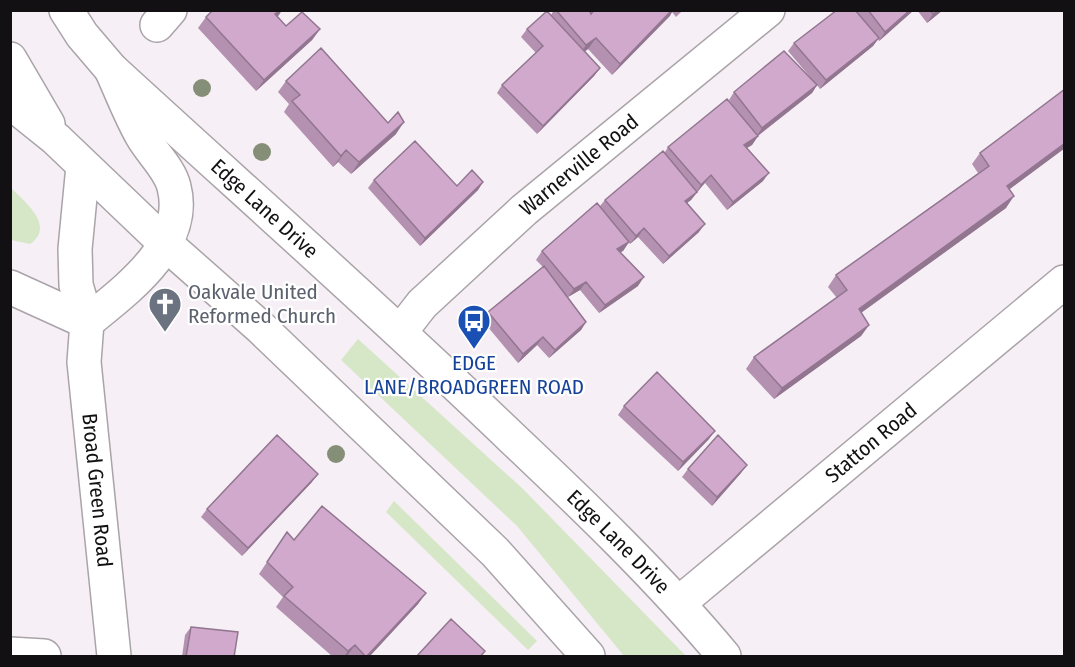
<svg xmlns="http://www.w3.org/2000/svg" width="1075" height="667" viewBox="0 0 1075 667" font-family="'Fira Sans Condensed',sans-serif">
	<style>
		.green { fill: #d6e7c8 }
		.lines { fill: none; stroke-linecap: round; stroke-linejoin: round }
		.street-casing { stroke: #aaa4a9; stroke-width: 36 }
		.secondary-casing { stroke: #aaa4a9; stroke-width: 36 }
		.highway-casing { stroke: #aaa4a9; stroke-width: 36 }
		.street { stroke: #fff; stroke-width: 33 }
		.secondary { stroke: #fff; stroke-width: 33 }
		.highway { stroke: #fff; stroke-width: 33 }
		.tree { fill: #858f77 }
		.wall { fill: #b491b0 }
		.shaded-wall { fill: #927690 }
		.building { fill: #d1a9cd; stroke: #927690; stroke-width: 1.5 }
		.labels { text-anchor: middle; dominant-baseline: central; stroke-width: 4.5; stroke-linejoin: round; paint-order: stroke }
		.street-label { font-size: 21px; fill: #121012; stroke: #fff }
		.worship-label { font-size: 21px; fill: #5b616d; stroke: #fff; text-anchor: start }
		.transit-label { font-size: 21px; fill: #164399; stroke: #fff }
	</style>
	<rect width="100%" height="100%" fill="#f6eff5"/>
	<path class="green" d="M 10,187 C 25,202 56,226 30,244 L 11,240 Z
		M 358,339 L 523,489 L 686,656 L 624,656 L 517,526 L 341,360 Z
		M 394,501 L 537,641 L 528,650 L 386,512 Z"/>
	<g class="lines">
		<g class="street-casing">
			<g id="street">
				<path d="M 157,25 L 170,10"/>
				<path d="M 10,287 L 87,322"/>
				<path id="s1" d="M 401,331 L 422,304 L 524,210 L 768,10"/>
				<path id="s2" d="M 679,603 L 1064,282"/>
				<path d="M 10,654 L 44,656"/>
			</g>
		</g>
		<g class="secondary-casing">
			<g id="secondary">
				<path id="s3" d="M 83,166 L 75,249 L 76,285 L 87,322 L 84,362 L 114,656"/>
				<path d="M 87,322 C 126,290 189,245 174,187 C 170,169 151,152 142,136 C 130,115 121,91 111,69"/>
			</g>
		</g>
		<g class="highway-casing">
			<g id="highway">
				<path id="s4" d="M 66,10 L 82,35 L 111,69 C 245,192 381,312 512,438 C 586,508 659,578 724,656"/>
				<path d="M 10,59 L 48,124"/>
				<path d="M 10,102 L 56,139 L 166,244 L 261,328 L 495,552 L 588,656"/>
			</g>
		</g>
		<use href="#street" class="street"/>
		<use href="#secondary" class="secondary"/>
		<use href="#highway" class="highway"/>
	</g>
	<g class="tree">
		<circle cx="202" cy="88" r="9"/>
		<circle cx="262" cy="152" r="9"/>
		<circle cx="336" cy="454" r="9"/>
	</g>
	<path class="wall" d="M 554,10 L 591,14 L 594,10 L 683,10 L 676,17 L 672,12 L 612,75 L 588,49 L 585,51 L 600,68 L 594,76 L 537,134 L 497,93 L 502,85 L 536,53 L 521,37 L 527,29 L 551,15 Z
		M 855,10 L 914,10 L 879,41 L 878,39 L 873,46 L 820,89 L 817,85 L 812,93 L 758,136 L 752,145 L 747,148 L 763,181 L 727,210 L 705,183 L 697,192 L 691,200 L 687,203 L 699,232 L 663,264 L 638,237 L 630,244 L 629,242 L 623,251 L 620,252 L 638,286 L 599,313 L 580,290 L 568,297 L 586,322 L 581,330 L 549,358 L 537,345 L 518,363 L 482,320 L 488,312 L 543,267 L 536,260 L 542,251 L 600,206 L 605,200 L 665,152 L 668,147 L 736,110 L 729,100 L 734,92 L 810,77 L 788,51 L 794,43 Z
		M 917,10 L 943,10 L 927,23 Z
		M 277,16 L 286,26 L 320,29 L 312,40 L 256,91 L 198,28 L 206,17 Z
		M 286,81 L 396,134 L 351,174 L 338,162 L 333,167 L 284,112 L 289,104 L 278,92 Z
		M 1065,89 L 1065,148 L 1009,189 L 1006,208 L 861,313 L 869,325 L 861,336 L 774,399 L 746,369 L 754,357 L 837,298 L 828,287 L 836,275 L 978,173 L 972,164 L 980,153 Z
		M 374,180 L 457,186 L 483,182 L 478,190 L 420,246 L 368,188 Z
		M 624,406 L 709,439 L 678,471 L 618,415 Z
		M 688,469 L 741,473 L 712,506 L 682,477 Z
		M 312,482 L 242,556 L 201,517 L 207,509 Z
		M 287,532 L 294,540 L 426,593 L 418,604 L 369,657 L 333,657 L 276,607 L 283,597 L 259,574 Z
		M 191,627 L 234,657 L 182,657 L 185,635 Z"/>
	<path class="shaded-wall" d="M 280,10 L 282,10 L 279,15 L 268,26 L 275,14 Z
		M 672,10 L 673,10 L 670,16 L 612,75 L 620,64 Z
		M 910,10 L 914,10 L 879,41 L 885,32 Z
		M 938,10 L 943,10 L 927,23 L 933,14 Z
		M 320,29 L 312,40 L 256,91 L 264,80 Z
		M 596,38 L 588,49 L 578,57 L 586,45 Z
		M 879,38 L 873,46 L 820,89 L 826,80 Z
		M 600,68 L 594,76 L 537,134 L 543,126 Z
		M 817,85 L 812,93 L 756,137 L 762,128 Z
		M 404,122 L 396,134 L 351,174 L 359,162 Z
		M 758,136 L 752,145 L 738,153 L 744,145 Z
		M 1065,143 L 1065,148 L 999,197 L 1007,186 Z
		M 346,150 L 338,162 L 333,167 L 341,156 Z
		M 769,173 L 763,181 L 727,210 L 733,202 Z
		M 711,175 L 691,200 L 679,209 L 685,201 L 696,193 L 701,185 Z
		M 483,182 L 478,190 L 420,246 L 425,238 Z
		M 1014,196 L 1006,208 L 851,320 L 859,309 Z
		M 705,224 L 699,232 L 663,264 L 669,256 Z
		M 644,228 L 638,237 L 630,244 L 636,236 Z
		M 629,242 L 623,251 L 611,257 L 617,249 Z
		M 644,277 L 638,286 L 599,313 L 605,305 Z
		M 586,282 L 580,290 L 568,297 L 574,289 Z
		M 586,322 L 581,330 L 549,358 L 555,350 Z
		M 869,325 L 861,336 L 774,399 L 782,388 Z
		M 543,337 L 537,345 L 518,363 L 523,354 Z
		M 715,431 L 709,439 L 678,471 L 683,462 Z
		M 747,465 L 741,473 L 712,506 L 717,497 Z
		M 318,474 L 312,482 L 242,556 L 248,548 Z
		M 426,593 L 418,604 L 369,657 L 366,657 Z
		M 355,645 L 347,656 L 344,657 L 348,651 Z"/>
	<path class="building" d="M 213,10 L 280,10 L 275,14 L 286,26 L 302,12 L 320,29 L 264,80 L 206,17 Z
		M 556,10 L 589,10 L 591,14 L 594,10 L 672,10 L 620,64 L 596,38 L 586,45 Z
		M 837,10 L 855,10 L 879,38 L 826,80 L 794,43 Z
		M 868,10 L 910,10 L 885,32 Z
		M 930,10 L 938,10 L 933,14 Z
		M 547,11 L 600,68 L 543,126 L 502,85 L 543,46 L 527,29 Z
		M 321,48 L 388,123 L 398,112 L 404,122 L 359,162 L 346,150 L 341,156 L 292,101 L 300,95 L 286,81 Z
		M 784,51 L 817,85 L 762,128 L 734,92 Z
		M 1065,89 L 1065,143 L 1007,186 L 1014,196 L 859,309 L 869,325 L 782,388 L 754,357 L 847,290 L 836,275 L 989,166 L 980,153 Z
		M 727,99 L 758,136 L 744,145 L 769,173 L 733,202 L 711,175 L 701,185 L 668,147 Z
		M 415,141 L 457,186 L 472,170 L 483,182 L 425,238 L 374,180 Z
		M 663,151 L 697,192 L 685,201 L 705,224 L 669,256 L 644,228 L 636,236 L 605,200 Z
		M 597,203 L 629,242 L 617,249 L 644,277 L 605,305 L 586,282 L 574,289 L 542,251 Z
		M 544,266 L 586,322 L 555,350 L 543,337 L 523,354 L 488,312 Z
		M 657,372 L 715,431 L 683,462 L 624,406 Z
		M 277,435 L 318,474 L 248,548 L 207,509 Z
		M 718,435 L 747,465 L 717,497 L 688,469 Z
		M 322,506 L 426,593 L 366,657 L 355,645 L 348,651 L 284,596 L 293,587 L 267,562 L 287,532 L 294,540 Z
		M 451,619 L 485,651 L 480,657 L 416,657 Z
		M 191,627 L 238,632 L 234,657 L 186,657 Z"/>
	<defs>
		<g id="church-pin" transform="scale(1.725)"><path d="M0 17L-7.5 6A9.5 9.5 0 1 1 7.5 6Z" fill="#6b7280" stroke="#fff"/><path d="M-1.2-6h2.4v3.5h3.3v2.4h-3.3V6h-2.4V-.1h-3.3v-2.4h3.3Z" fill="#fff"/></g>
		<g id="bus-pin" transform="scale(1.725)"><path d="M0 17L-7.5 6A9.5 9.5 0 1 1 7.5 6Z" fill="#1a4fb4" stroke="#fff"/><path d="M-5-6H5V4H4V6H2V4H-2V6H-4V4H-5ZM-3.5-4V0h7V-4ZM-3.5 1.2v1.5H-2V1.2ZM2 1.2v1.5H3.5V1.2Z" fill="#fff"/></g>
	</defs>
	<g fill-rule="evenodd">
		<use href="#church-pin" x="165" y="304"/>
		<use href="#bus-pin" x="474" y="321"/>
	</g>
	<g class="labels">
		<g class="street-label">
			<text stroke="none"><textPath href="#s1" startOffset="244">Warnerville Road</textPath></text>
			<text stroke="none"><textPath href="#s4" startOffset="282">Edge Lane Drive</textPath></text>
			<text stroke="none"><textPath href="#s2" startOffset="250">Statton Road</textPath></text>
			<text stroke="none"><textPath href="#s3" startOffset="327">Broad Green Road</textPath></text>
			<text stroke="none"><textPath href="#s4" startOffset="768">Edge Lane Drive</textPath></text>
		</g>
		<g class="worship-label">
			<text x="188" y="292">Oakvale United<tspan x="188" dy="24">Reformed Church</tspan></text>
		</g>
		<g class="transit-label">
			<text x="474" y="363">EDGE<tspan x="474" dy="24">LANE/BROADGREEN ROAD</tspan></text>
		</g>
	</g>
	<rect width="1075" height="667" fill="none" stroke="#121012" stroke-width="24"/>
</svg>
